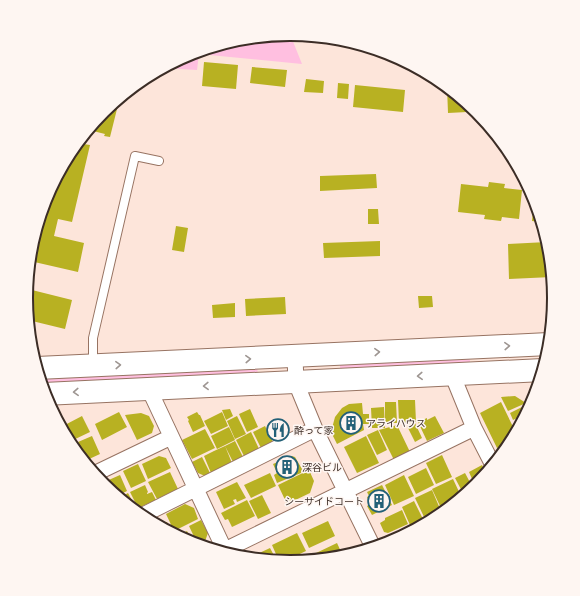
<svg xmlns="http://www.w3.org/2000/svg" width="580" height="596" viewBox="0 0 580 596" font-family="'IBM Plex Serif','Noto Sans JP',serif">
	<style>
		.green { fill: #ffbfe0 }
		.building { fill: #b8b122 }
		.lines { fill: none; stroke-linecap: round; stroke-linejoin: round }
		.lane-casing { stroke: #977362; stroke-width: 10 }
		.street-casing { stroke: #977362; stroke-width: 17 }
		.secondary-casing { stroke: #977362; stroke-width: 24 }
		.lane { stroke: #fff; stroke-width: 8 }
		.street { stroke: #fff; stroke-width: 15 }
		.secondary { stroke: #fff; stroke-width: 22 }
		.oneway { stroke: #9e9692 }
		.labels { text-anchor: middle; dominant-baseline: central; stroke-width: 3; stroke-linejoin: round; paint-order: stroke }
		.poi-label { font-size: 10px; fill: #3c2d26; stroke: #fef6f2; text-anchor: start }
		.rim { fill: none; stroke: #3c2d26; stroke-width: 2 }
	</style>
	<rect width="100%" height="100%" fill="#fde5da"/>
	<path class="green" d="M 290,34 L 302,64 L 199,54 L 197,70 L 163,68 L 189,54 L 239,39 Z
		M 468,358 L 470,360 L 470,363 L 340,370 L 340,364 Z
		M 257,367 L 258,375 L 42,385 L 40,378 Z"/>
	<path class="building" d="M 204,62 L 238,65 L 236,89 L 202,86 Z
		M 252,67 L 287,70 L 285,87 L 250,83 Z
		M 306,79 L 324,81 L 323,93 L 304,92 Z
		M 338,83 L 349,84 L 348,99 L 337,98 Z
		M 355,85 L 405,90 L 403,112 L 353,107 Z
		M 447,87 L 466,103 L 467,112 L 448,113 Z
		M 117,100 L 119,101 L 110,137 L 104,136 L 105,134 L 93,131 L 93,133 L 86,132 L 103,111 Z
		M 77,143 L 90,145 L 72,222 L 58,219 L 54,236 L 84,243 L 78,272 L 30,261 L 31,246 L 46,197 L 71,151 Z
		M 376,174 L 377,188 L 320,191 L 320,176 Z
		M 489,182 L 505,184 L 504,188 L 522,190 L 519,219 L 502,217 L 501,221 L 484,219 L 485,215 L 458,212 L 461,184 L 488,187 Z
		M 534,198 L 540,215 L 539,222 L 532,221 Z
		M 368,209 L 378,209 L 379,224 L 368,224 Z
		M 176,226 L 188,228 L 184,252 L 172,250 Z
		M 380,241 L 380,256 L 324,258 L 323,243 Z
		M 547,242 L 552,277 L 509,279 L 508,244 Z
		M 32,290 L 72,300 L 65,329 L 28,320 L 27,310 Z
		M 418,296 L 432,296 L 433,307 L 419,308 Z
		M 285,297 L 286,314 L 246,316 L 245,299 Z
		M 235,303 L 235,317 L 213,318 L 212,305 Z
		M 515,396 L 526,403 L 508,411 L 501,397 Z
		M 398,400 L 415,400 L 416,422 L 399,423 Z
		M 385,402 L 396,402 L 397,423 L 385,423 Z
		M 501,402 L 516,433 L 511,442 L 497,448 L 480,413 Z
		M 362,403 L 363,414 L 369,414 L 369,424 L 363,424 L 364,430 L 337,444 L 331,432 L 335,417 L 342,408 L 349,404 Z
		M 528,404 L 529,408 L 526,414 L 513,420 L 510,413 Z
		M 384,407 L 385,428 L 372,428 L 371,408 Z
		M 230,409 L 233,416 L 226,420 L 222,410 Z
		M 250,409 L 258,427 L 247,432 L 239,414 Z
		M 119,412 L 127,427 L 102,440 L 95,424 Z
		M 197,412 L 199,415 L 200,415 L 205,426 L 193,432 L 188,421 L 189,420 L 187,417 Z
		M 222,412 L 228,426 L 211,434 L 204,421 Z
		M 141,413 L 149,416 L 154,426 L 152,433 L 137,440 L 125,415 Z
		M 82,416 L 90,432 L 69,442 L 61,427 Z
		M 237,416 L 246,434 L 235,439 L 227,421 Z
		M 435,416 L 444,433 L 427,441 L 418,422 L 427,418 L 427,420 Z
		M 280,420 L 285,432 L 283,437 L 274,441 L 267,426 Z
		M 415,423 L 422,438 L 415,442 L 407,426 Z
		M 397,425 L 410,452 L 394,460 L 379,430 Z
		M 265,426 L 273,442 L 261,448 L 253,432 Z
		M 229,427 L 235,440 L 217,449 L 211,436 Z
		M 205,429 L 215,448 L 192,459 L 182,440 Z
		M 378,430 L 387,450 L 377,455 L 367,435 Z
		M 251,432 L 260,451 L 245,458 L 236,440 Z
		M 92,436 L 100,454 L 87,460 L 78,442 Z
		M 366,436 L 379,463 L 357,473 L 344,447 Z
		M 235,441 L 243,457 L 233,462 L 225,446 Z
		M 75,442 L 83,459 L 83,460 L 71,445 Z
		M 225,446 L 232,463 L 222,468 L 214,451 Z
		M 214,451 L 222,468 L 211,473 L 204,456 Z
		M 442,455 L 452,477 L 436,484 L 426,463 Z
		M 159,456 L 166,458 L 171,468 L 148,479 L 142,464 Z
		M 292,456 L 295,457 L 302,469 L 301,473 L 277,483 L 274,475 L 277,473 L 273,464 Z
		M 202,457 L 210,473 L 205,476 L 198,473 L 192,462 Z
		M 138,464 L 146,481 L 131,488 L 123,471 Z
		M 482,465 L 486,473 L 475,486 L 469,472 Z
		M 426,468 L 434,485 L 416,494 L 408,477 Z
		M 309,470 L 314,481 L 310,493 L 287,504 L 278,485 Z
		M 170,472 L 178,489 L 157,499 L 148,482 Z
		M 270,473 L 276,486 L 251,498 L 244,485 Z
		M 465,473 L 473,488 L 464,495 L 455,478 Z
		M 120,475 L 127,491 L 117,496 L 102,483 Z
		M 404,475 L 414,496 L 394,505 L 385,485 Z
		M 453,479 L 461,496 L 440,506 L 432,489 Z
		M 237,482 L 246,498 L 237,502 L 236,499 L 233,500 L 235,504 L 224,509 L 216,492 Z
		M 145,485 L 148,492 L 147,493 L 147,494 L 152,492 L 156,500 L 138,508 L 130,492 Z
		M 382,485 L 392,505 L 372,515 L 367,506 L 370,504 L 367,497 L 369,496 L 367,492 Z
		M 432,490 L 441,511 L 425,519 L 415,498 Z
		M 128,493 L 134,504 L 129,506 L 119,498 Z
		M 262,495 L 271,513 L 258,519 L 249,501 Z
		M 247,500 L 255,516 L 232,527 L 228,519 L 225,520 L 221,513 Z
		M 414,501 L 423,519 L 410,525 L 402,507 Z
		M 185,504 L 194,508 L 198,519 L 174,531 L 166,514 Z
		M 402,510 L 408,524 L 388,533 L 384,532 L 380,523 L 385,520 L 385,518 Z
		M 201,520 L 208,533 L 204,544 L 201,545 L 198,545 L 189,526 Z
		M 328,521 L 335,536 L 309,548 L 302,533 Z
		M 167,522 L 173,534 L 159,526 Z
		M 187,531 L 193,543 L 178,536 Z
		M 297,533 L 306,551 L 285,561 L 279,561 L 272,545 Z
		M 337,543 L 343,556 L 317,559 L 314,554 Z
		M 270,548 L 277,561 L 249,558 Z"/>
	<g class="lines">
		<g class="lane-casing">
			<path id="lane" d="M 93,366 L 93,338 L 135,156 L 159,161"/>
		</g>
		<g class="street-casing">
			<path id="street" d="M 295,357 L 296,383 L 315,429 L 373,547
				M 452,374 L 474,428 L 493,465
				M 149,389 L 226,553
				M 94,474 L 171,437
				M 141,516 L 315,429
				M 221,552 L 474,428"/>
		</g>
		<g class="secondary-casing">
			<path id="secondary" d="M 37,368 L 549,344
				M 44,394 L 543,370"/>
		</g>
		<use href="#lane" class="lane"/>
		<use href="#street" class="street"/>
		<use href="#secondary" class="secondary"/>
	</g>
	<defs><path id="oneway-chevron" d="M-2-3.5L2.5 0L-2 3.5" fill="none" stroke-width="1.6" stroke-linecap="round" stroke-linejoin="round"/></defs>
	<g class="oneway">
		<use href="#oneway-chevron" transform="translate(507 346) rotate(-3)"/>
		<use href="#oneway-chevron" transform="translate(377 352) rotate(-3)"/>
		<use href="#oneway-chevron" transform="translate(248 359) rotate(-3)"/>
		<use href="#oneway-chevron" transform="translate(118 365) rotate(-3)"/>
		<use href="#oneway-chevron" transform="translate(420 376) rotate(177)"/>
		<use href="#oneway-chevron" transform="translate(206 386) rotate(178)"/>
		<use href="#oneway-chevron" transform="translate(76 392) rotate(177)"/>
	</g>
	<defs>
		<g id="building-ring" transform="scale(1.15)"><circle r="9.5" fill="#fef6f2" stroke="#236077" stroke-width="1.5"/><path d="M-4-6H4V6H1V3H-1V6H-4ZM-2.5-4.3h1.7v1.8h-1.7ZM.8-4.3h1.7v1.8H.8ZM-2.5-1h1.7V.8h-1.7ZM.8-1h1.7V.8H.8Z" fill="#236077"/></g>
		<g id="restaurant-ring" transform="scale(1.15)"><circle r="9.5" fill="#fef6f2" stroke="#236077" stroke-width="1.5"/><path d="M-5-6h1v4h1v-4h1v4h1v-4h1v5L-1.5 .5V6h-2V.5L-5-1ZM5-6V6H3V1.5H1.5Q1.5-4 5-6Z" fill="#236077"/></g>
	</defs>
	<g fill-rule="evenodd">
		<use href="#building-ring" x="351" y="423"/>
		<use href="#restaurant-ring" x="278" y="430"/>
		<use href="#building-ring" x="287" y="467"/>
		<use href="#building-ring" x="379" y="501"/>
	</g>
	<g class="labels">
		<g class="poi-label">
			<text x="366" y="423">アライハウス</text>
			<text x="294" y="430">酔って家</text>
			<text x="302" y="467">深谷ビル</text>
			<text x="364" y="501" text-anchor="end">シーサイドコート</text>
		</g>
	</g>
	<path d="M0 0H580V596H0ZM33 298a257 257 0 1 1 514 0a257 257 0 1 1-514 0Z" fill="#fef6f2" fill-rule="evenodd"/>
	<path class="rim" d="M33 298a257 257 0 1 1 514 0a257 257 0 1 1-514 0Z"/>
</svg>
